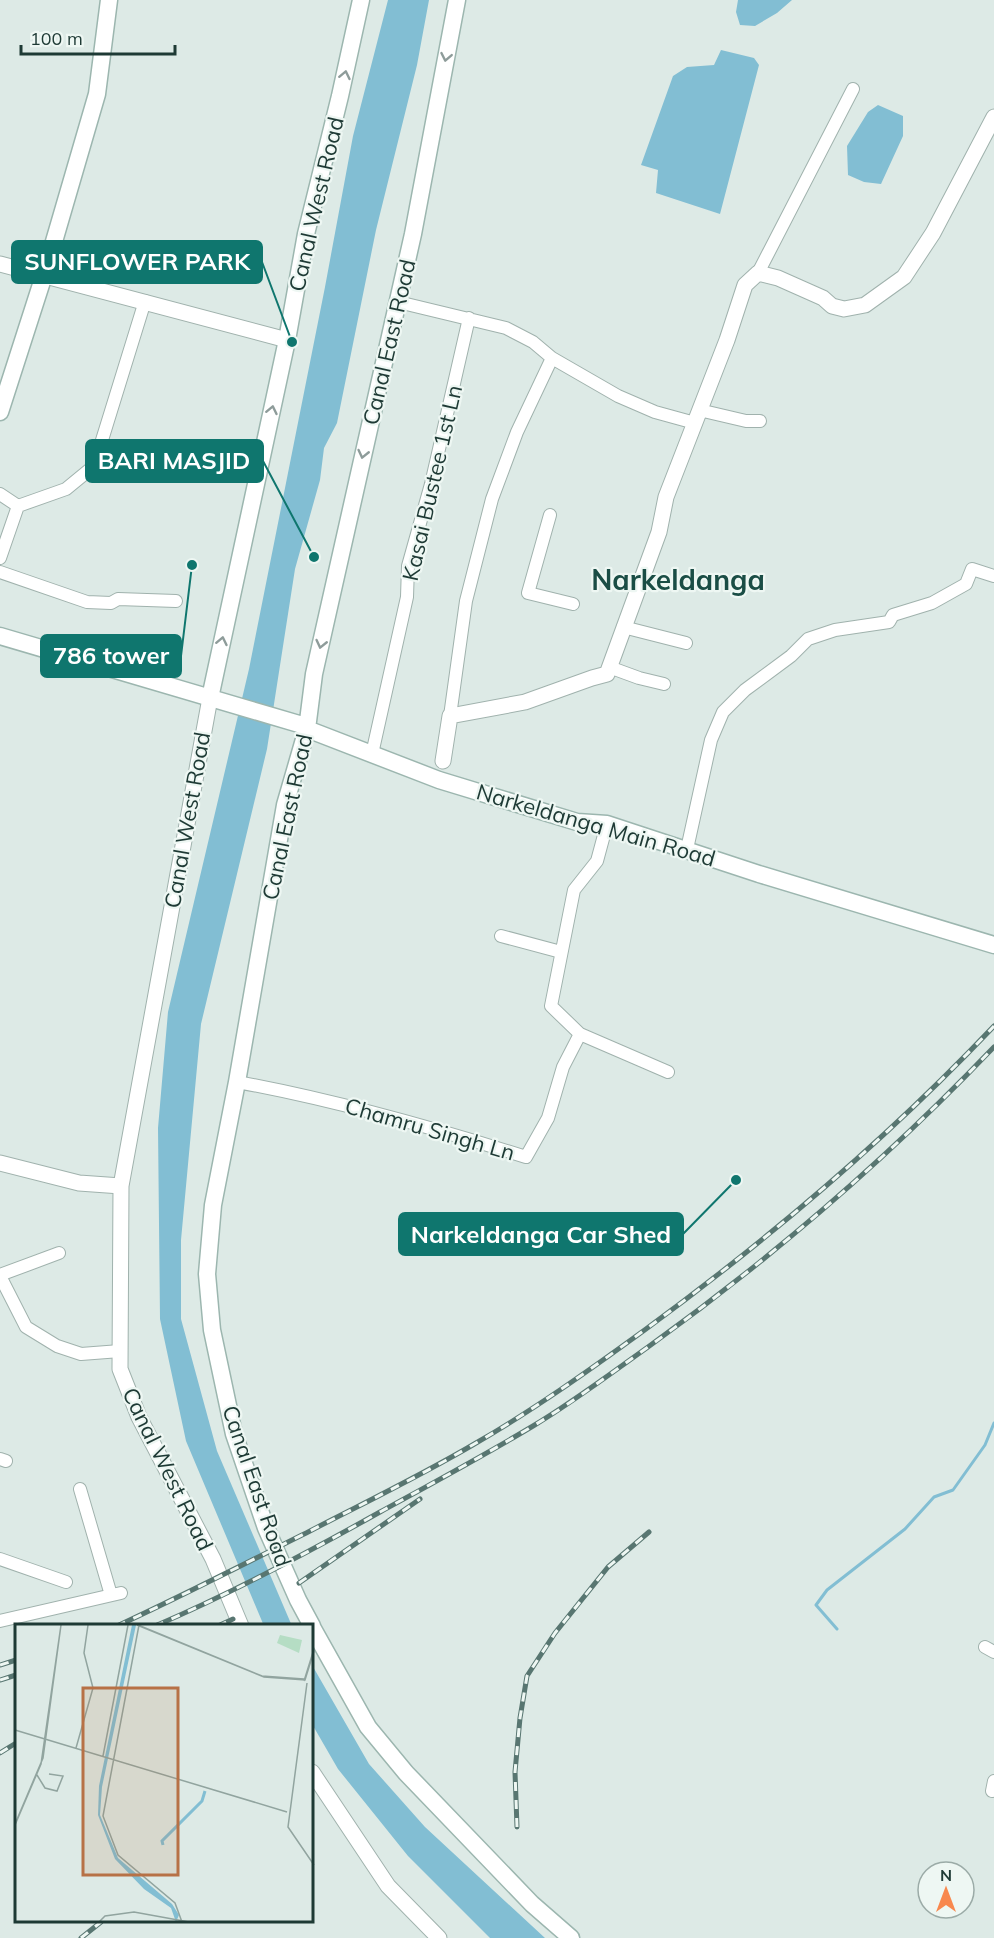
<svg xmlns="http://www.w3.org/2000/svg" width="994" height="1938" viewBox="0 0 994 1938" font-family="Mulish,sans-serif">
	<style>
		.water { fill: #82bed3 }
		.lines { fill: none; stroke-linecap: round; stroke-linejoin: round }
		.stream { stroke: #82bed3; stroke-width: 3 }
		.minor-casing { stroke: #a0b2ad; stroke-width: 14 }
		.tertiary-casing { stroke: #a0b2ad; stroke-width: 17 }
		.secondary-casing { stroke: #9cb6af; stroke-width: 19 }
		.minor { stroke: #fff; stroke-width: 12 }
		.tertiary { stroke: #fff; stroke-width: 15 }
		.secondary { stroke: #fff; stroke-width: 16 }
		.rail-casing { stroke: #587671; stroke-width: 5 }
		.rail { stroke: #eef7f3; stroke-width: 3; stroke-dasharray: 9; stroke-linecap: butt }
		.oneway { stroke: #8e9c9a }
		.labels { text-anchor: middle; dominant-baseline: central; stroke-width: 4.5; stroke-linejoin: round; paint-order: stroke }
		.street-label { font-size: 22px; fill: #1e3a35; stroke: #eef7f3 }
		.district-label { font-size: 28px; font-weight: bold; fill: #1a4d45; stroke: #eef7f3 }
		.inset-river { fill: none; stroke: #82bed3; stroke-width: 3 }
		.inset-road { fill: none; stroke: #91a49f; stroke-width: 1.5 }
		.view { fill: #b77146; fill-opacity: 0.15; stroke: #b77146; stroke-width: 3 }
		.inset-edge { fill: none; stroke: #1e3a35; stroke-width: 3 }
		.leader { fill: none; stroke: #0f766e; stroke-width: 2 }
		.callout-dot { fill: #0f766e; stroke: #eef7f3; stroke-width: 2 }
		.callout { fill: #0f766e; stroke: #0f766e; stroke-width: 2 }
		.callout-label { font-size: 24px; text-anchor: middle; font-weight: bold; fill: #fff }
	</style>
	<rect width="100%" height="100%" fill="#ddeae6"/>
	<path class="water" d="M 388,0 L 429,0 L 417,65 L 376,230 L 337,423 L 324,448 L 320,480 L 295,569 L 267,749 L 201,1024 L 181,1240 L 181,1319 L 217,1451 L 292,1626 L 264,1626 L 186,1441 L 160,1319 L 158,1128 L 168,1012 L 249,669 L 325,287 L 353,136 Z
		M 738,0 L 792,0 L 777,13 L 755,26 L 740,25 L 736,12 Z
		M 721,50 L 754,58 L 759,65 L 720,214 L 656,193 L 658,170 L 641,165 L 673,76 L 687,67 L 714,65 Z
		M 878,105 L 903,116 L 903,136 L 881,184 L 864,182 L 848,175 L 847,146 L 868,112 Z
		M 312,1665 L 369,1764 L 425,1827 L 545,1938 L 490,1938 L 408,1856 L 338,1769 L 312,1724 Z"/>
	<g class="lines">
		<path class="stream" d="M 837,1629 L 816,1605 L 827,1590 L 905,1529 L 934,1497 L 953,1490 L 985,1445 L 994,1423"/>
		<g class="minor-casing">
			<path id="minor" d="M 758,273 L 853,89
				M 398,302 L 506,328 L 533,342 L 552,358 L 618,396 L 655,412 L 695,423
				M 699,410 L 746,421 L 760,421
				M 0,494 L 18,506 L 66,489 L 94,466 L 145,301
				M 550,515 L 528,593 L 573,604
				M 0,558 L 18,506
				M 0,572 L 87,602 L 111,603 L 118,599 L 176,601
				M 623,627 L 686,643
				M 609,667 L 639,678 L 664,684
				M 450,716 L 466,601 L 492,499 L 517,432 L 552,358
				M 372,754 L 407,597 L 408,566 L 431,484 L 469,318
				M 607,824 L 597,861 L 574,890 L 551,1006 L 580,1034 L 668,1072
				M 687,849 L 711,740 L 723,712 L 745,690 L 791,656 L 808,639 L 835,630 L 889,622 L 893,615 L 932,603 L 966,584 L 972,569 L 994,576
				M 501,936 L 561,952
				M 237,1082 C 335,1100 431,1127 526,1157 L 548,1118 L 563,1067 L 580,1034
				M 0,1275 L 59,1253
				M 0,1276 L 26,1327 L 57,1346 L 81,1354 L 120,1351
				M 0,1459 L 6,1461
				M 80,1489 L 111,1595
				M 0,1559 L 66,1582
				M 0,1621 L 121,1593
				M 985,1647 L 994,1652
				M 992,1791 L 994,1781"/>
		</g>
		<g class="tertiary-casing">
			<path id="tertiary" d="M 0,264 L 287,340
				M 210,698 L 121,1186 L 120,1369 L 139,1417 L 213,1559 L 241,1626
				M 443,761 L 450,716 L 525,702 L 592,678 L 607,674 L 659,532 L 666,497 L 727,340 L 745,285 L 758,273 L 778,278 L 823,298 L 832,306 L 844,309 L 865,305 L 904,277 L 933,233 L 994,117
				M 0,1163 L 79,1183 L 121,1186
				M 312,1772 L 388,1886 L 439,1938"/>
		</g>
		<g class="secondary-casing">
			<path id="secondary" d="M 0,412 L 46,269 L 97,94 L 109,0
				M 0,636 L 299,724 L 307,729 L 439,780 L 577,822 L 607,824 L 759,874 L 994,945
				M 210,698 L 287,340 L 306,234 L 340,96 L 361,0
				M 312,1626 L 298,1600 L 266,1528 L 234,1434 L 212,1330 L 207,1274 L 213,1205 L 237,1082 L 285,805 L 307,729 L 314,674 L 413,234 L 457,0
				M 312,1627 L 368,1727 L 406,1773 L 532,1904 L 571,1938"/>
		</g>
		<use href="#minor" class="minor"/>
		<use href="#tertiary" class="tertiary"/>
		<use href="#secondary" class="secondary"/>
		<g class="rail-casing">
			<path id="rail" d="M 299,1583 L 420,1499
				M 117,1626 C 182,1596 246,1563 310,1531 C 366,1502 422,1475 476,1443 C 535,1409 591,1369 646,1329 C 770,1238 888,1138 994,1026
				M 155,1626 C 232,1593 307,1553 380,1512 C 431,1484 483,1456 533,1426 C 573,1402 610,1374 648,1347 C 772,1258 888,1158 994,1047
				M 218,1626 L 233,1619
				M 0,1665 L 16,1660
				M 0,1680 L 16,1675
				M 0,1753 L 16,1743
				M 517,1827 L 515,1772 L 520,1718 L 527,1676 L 555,1633 L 608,1567 L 649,1532
				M 81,1938 L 101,1922"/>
		</g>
		<use href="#rail" class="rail"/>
	</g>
	<defs><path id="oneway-chevron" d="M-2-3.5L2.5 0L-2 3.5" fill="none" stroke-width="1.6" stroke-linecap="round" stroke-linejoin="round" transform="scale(1.5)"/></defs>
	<g class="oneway">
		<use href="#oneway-chevron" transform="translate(446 57) rotate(101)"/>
		<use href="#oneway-chevron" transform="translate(345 75) rotate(-78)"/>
		<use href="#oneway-chevron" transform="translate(272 410) rotate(-78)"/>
		<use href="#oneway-chevron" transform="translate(363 454) rotate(103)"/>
		<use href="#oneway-chevron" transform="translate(222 641) rotate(-78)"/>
		<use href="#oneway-chevron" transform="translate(321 644) rotate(103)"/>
	</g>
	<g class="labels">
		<g class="street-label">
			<text transform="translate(316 204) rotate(-77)">Canal West Road</text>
			<text transform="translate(389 342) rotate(-77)">Canal East Road</text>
			<text transform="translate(432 483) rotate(-77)">Kasai Bustee 1st Ln</text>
			<text transform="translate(287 817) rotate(-78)">Canal East Road</text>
			<text transform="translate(187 820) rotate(-80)">Canal West Road</text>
			<text transform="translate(596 825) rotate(16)">Narkeldanga Main Road</text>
			<text transform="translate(430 1129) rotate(16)">Chamru Singh Ln</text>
			<text transform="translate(168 1469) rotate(64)">Canal West Road</text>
			<text transform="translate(257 1486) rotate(71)">Canal East Road</text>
		</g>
		<g class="district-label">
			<text x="678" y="579">Narkeldanga</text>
		</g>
	</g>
	<g transform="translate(15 1624)">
		<rect width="298" height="298" fill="#ddeae6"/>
		<path d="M 265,11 L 287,16 L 284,29 L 262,19 Z" fill="#b5ddc4"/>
		<path d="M 117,1 L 121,1 L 87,163 L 85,191 L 103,234 L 157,280 L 164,291 L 161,298 L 156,284 L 129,265 L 100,235 L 83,191 L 84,162 Z" fill="#82bed3"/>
		<path class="inset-river" d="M 148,221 L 147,217 L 187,177 L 190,167"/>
		<path class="inset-road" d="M 122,1 L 249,53 L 290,56 L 299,27M 123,1 L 247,52 L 289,55M 124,1 L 88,192 L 103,231 L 160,279 L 167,298M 289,57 L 299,25M 292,59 L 273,203 L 299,241M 0,106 L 272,188M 61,124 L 78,64 L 69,29 L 73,1M 88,132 L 113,1M 22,151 L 30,164 L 42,167 L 48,152 L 34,150M 0,200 L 28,134 L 46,1M 0,201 L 26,140 L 46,1M 84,298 L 90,292 L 119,288 L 174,298"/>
		<path class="view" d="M 68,64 L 163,64 L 163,251 L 68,251 Z"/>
		<rect width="298" height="298" class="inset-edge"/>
	</g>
	<path class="leader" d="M292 342L262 262M314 557L263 461M192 565L181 656M736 1180L683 1234"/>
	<g class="callout-dot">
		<circle cx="292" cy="342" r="6"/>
		<circle cx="314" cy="557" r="6"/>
		<circle cx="192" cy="565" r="6"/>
		<circle cx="736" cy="1180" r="6"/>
	</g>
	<g class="callout">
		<rect x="12" y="241" width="250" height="42" rx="6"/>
		<rect x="86" y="440" width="177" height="42" rx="6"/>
		<rect x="41" y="635" width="140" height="42" rx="6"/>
		<rect x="399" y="1213" width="284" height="42" rx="6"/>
	</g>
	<g class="callout-label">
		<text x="137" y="270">SUNFLOWER PARK</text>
		<text x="174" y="469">BARI MASJID</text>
		<text x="111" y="664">786 tower</text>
		<text x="541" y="1243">Narkeldanga Car Shed</text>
	</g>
	<g transform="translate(946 1890)"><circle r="28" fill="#eef7f3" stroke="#9baba7" stroke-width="1.5"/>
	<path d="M0-4.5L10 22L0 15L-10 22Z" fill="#f8884e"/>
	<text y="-9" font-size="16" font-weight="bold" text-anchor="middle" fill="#1e3a35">N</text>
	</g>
	<path d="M21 45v9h154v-9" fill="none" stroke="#1e3a35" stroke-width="3"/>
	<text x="30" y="45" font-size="18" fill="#1e3a35" stroke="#eef7f3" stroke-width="4.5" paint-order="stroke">100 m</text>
</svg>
